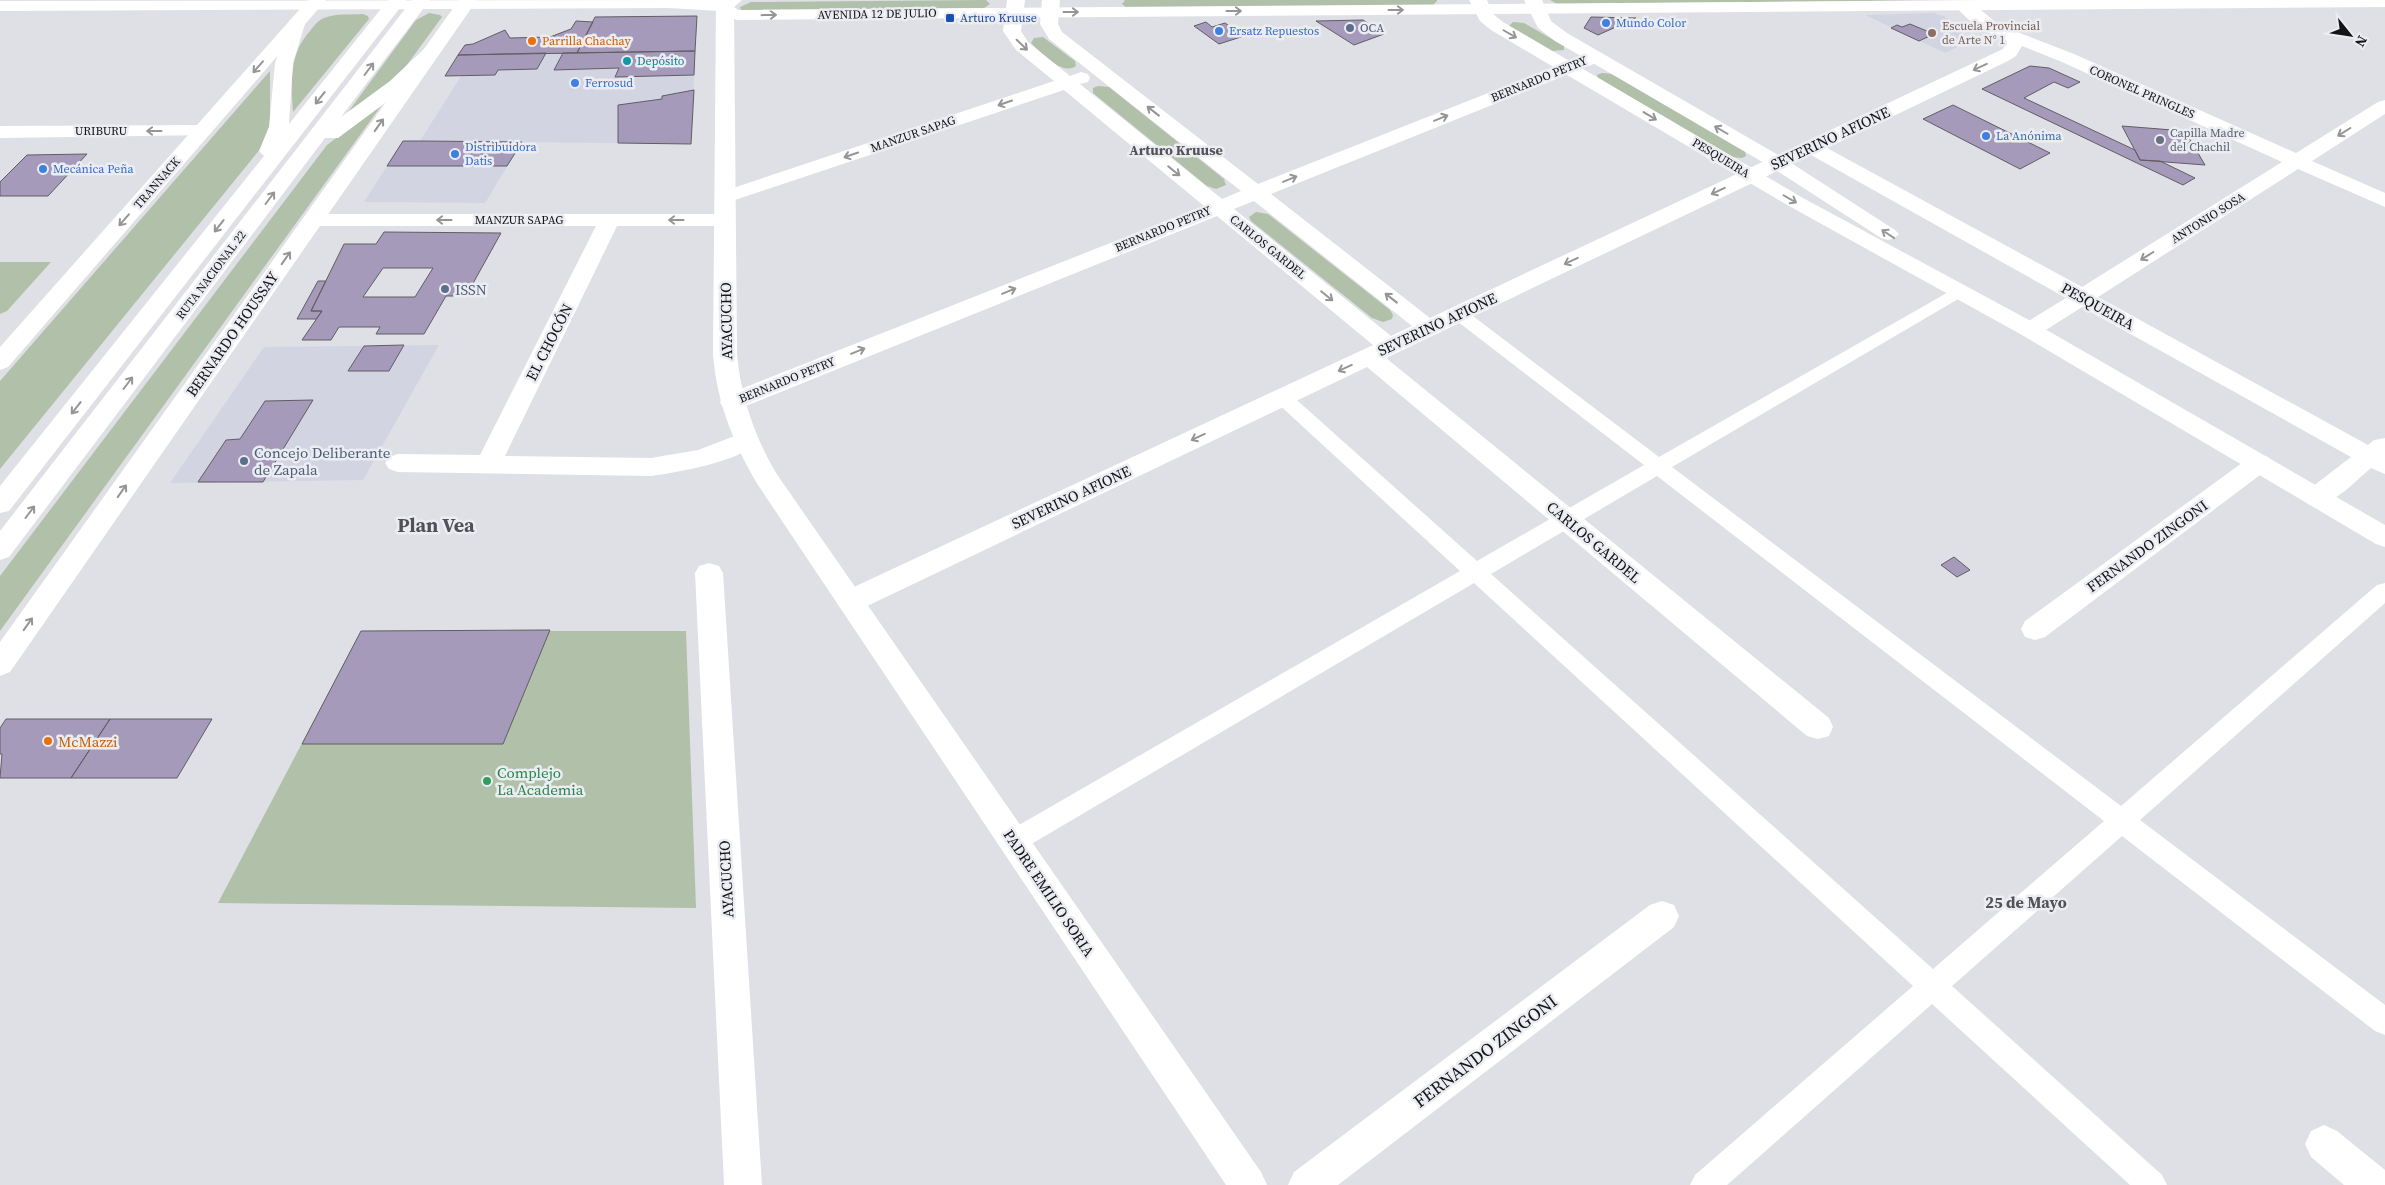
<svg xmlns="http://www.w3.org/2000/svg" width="2385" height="1185" viewBox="0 0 2385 1185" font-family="'Source Serif 4',serif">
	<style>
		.built { fill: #d3d4e2 }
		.green { fill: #b1c0a8 }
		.building { fill: #a69abb; stroke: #605e63; fill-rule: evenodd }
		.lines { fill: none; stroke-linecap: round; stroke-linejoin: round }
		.pedestrian { fill: #fff; fill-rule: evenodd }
		.minor { fill: #fff; fill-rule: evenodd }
		.tertiary { fill: #fff; fill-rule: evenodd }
		.secondary { fill: #fff; fill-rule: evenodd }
		.primary { fill: #fff; fill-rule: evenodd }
		.oneway { stroke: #959596 }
		.transit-dot { fill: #1a4fb4; stroke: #ecedf3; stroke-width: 2 }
		.shop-dot { fill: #3f7fe0; stroke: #ecedf3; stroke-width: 2 }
		.service-dot { fill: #5c6f8a; stroke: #ecedf3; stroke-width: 2 }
		.education-dot { fill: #8d6e63; stroke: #ecedf3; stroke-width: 2 }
		.food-dot { fill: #e8710a; stroke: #ecedf3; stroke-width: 2 }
		.culture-dot { fill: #0f9aa8; stroke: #ecedf3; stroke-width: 2 }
		.worship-dot { fill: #6b7280; stroke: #ecedf3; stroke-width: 2 }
		.leisure-dot { fill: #2e9e5b; stroke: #ecedf3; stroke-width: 2 }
		.labels { text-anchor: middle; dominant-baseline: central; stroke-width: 5; stroke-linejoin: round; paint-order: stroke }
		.far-street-label { font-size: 12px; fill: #141416; stroke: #ecedf3 }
		.far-transit-label { font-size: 12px; fill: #164399; stroke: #ecedf3; text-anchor: start }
		.far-shop-label { font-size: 12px; fill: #366cbe; stroke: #ecedf3; text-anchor: start }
		.far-education-label { font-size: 12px; fill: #785e54; stroke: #ecedf3; text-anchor: start }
		.far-service-label { font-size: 12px; fill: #4e5e75; stroke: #ecedf3; text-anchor: start }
		.far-food-label { font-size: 12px; fill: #c56008; stroke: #ecedf3; text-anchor: start }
		.far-culture-label { font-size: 12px; fill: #0d838f; stroke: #ecedf3; text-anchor: start }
		.far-worship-label { font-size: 12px; fill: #5b616d; stroke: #ecedf3; text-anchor: start }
		.far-neighbourhood-label { font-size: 14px; font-weight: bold; fill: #515157; stroke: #ecedf3 }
		.street-label { font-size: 15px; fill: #141416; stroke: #ecedf3 }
		.service-label { font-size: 15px; fill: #4e5e75; stroke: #ecedf3; text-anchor: start }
		.food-label { font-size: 15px; fill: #c56008; stroke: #ecedf3; text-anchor: start }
		.leisure-label { font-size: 15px; fill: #27864d; stroke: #ecedf3; text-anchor: start }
		.neighbourhood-label { font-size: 16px; font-weight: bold; fill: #515157; stroke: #ecedf3 }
		.near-street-label { font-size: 18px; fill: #141416; stroke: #ecedf3 }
		.district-label { font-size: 20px; font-weight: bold; fill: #515157; stroke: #ecedf3 }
	</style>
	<rect width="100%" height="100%" fill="#dfdfe6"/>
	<path class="built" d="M 1933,13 L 1944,16 L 1966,39 L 1966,43 L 1945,53 L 1865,15 Z
		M 697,16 L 691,144 L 522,142 L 485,203 L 364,202 L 403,141 L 420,141 L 461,76 L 445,76 L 458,55 L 576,53 L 595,17 Z
		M 439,345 L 363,480 L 170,483 L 264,347 Z"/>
	<path class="green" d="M 986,0 L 990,4 L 984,8 L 741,10 L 740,7 L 751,2 Z
		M 1125,0 L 1437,0 L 1437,1 L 1433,5 L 1127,8 L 1122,4 Z
		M 1550,0 L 1942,0 L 1557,4 Z
		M 429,13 L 440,15 L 442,17 L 401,73 L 343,119 L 416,20 Z
		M 363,14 L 368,16 L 369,19 L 293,112 C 291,83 289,54 310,31 C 314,26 318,20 324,18 C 336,13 351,15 363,14 Z
		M 1513,22 L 1524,23 L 1564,46 L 1564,50 L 1551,51 L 1509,26 Z
		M 1043,37 L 1075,61 L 1076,66 C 1062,76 1041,53 1031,43 L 1034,38 Z
		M 270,71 L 270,124 L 261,148 L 0,469 L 0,381 Z
		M 1602,73 L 1613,74 L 1745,151 L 1746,156 L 1742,158 L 1731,157 L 1598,78 L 1597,75 Z
		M 1098,86 L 1109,87 L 1224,179 L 1226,185 L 1216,189 L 1207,186 L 1093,93 L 1093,88 Z
		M 384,102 L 0,631 L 0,576 L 327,145 Z
		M 1256,212 L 1268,214 L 1390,310 L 1393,315 L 1392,319 L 1383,322 L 1372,318 L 1251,221 L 1249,217 Z
		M 0,262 L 51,262 L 7,311 L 0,314 Z
		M 361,631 L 686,631 L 696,908 L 218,903 Z"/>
	<path class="building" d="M 697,16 L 695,51 L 577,53 L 595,17 Z
		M 1591,17 L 1636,18 L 1598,35 L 1584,28 Z
		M 1363,20 L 1384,34 L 1354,45 L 1316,21 Z
		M 576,21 L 593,22 L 577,53 L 458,55 L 465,45 L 473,44 L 505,30 L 510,38 L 550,37 L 571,29 Z
		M 1206,22 L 1212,27 L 1225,23 L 1244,36 L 1219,44 L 1194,26 Z
		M 1910,24 L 1934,34 L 1919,41 L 1891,28 L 1897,25 L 1902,27 Z
		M 695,51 L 694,75 L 615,77 L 619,68 L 554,70 L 563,53 Z
		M 546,53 L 537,69 L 498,70 L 495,75 L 445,76 L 458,55 Z
		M 2030,66 L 2049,68 L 2080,82 L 2068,88 L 2054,82 L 2024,98 L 2135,150 L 2140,160 L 2160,161 L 2195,178 L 2183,185 L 1982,89 Z
		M 694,90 L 691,144 L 618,143 L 618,105 L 662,99 L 662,96 Z
		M 1953,105 L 2050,153 L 2020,169 L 1923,119 Z
		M 2122,126 L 2185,131 L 2205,165 L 2140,160 Z
		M 403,141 L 420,141 L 522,142 L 507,166 L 387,166 Z
		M 87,154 L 48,196 L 0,196 L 0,182 L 27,155 Z
		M 384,232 L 501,233 L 466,296 L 446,296 L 424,334 L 376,334 L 380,327 L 339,327 L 331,340 L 302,340 L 322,311 L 311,311 L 344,244 L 376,244 ZM 383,268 L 433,268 L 415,297 L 363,297 Z
		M 318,281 L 326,281 L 311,311 L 322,311 L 316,319 L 297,319 Z
		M 404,345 L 389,371 L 348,371 L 364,346 Z
		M 313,400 L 263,482 L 198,482 L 226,440 L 240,439 L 265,401 Z
		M 1954,557 L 1970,570 L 1957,577 L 1941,565 Z
		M 550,630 L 503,744 L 302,744 L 361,631 Z
		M 6,719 L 110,719 L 71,778 L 0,778 L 2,754 L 0,754 L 0,728 Z
		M 110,719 L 212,719 L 177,778 L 71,778 Z"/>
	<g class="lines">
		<path class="pedestrian" d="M 1959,286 L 1965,287 L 1968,291 L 1965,295 L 1672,467 L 2121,806 L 2377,585 L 2385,583 L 2385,603 L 2140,820 L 2385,1005 L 2385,1035 L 2375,1031 L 2122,836 L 1952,986 L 2162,1175 L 2167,1185 L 2130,1185 L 1932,1004 L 1727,1185 L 1690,1185 L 1695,1175 L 1913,986 L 1474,583 L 1023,849 L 1014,852 L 1005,849 L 1002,841 L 1005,833 L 1460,571 L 1275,401 L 1273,397 L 1275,393 L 1282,391 L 1289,393 L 1477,561 L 1644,465 L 1453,318 L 1450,314 L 1453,310 L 1465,310 L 1659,457 ZM 1657,476 L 2104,821 L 1933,969 L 1491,574 Z"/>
		<path class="minor" d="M 1007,0 L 1025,0 L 1021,31 L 1028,42 L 1070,76 L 1081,72 L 1088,74 L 1090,78 L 1088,82 L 1080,84 L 1222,199 L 1241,191 L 1049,39 L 1040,24 L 1042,0 L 1060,0 L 1058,24 L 1062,32 L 1258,184 L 1589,53 L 1601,53 L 1604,57 L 1601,61 L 1271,194 L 1430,318 L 2003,49 L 2007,41 C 1987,33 1968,23 1955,5 L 1958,1 L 1970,1 L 1999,25 L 2074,54 L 2296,153 L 2378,102 L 2385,100 L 2385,114 L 2312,161 L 2385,193 L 2385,207 L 2298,169 L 2098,297 L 2368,445 L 2374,440 L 2385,438 L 2385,474 L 2371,468 C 2354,482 2330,510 2308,504 L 2304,497 L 2308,490 L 2351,457 L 2082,307 L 2038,335 L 2030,337 L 2022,335 L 2019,330 L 2022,325 L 2066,298 L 1811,155 L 1386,358 L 1829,718 L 1833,727 L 1829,736 L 1818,739 L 1807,736 L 1367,367 L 861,609 L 851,612 L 841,609 L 837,601 L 841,593 L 1373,345 L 1217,216 L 741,408 L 732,410 L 723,408 L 720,402 L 723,396 L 1204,206 L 1064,90 L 732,201 L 725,203 L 718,201 L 715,197 L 718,193 L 1054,81 L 1016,50 L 1003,31 ZM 2022,46 L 2062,62 L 2282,162 L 2082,287 L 1827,148 L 2008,61 L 2016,56 ZM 1254,201 L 1412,326 L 1391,336 L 1234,209 Z
			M 202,125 L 209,127 L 212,131 L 209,135 L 0,138 L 0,126 Z
			M 313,214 L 725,214 L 732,216 L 735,220 L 732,224 L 725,226 L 617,226 L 505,456 L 651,458 L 698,450 L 745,432 L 754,435 L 757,441 C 745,461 674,473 651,476 L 398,472 L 389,469 L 385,463 L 389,457 L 398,454 L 480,455 L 596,226 L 313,226 L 306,224 L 303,220 L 306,216 Z
			M 2259,454 L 2268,457 L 2272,463 L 2268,469 L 2045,637 L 2035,640 L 2025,637 L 2021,629 L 2025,621 L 2250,457 Z
			M 709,563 L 719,566 L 723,573 L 762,1185 L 724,1185 L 695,573 L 699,566 Z
			M 1662,901 L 1674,905 L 1679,916 L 1674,927 L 1338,1185 L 1288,1185 L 1294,1172 L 1650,905 Z
			M 2324,1125 L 2337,1131 L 2385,1170 L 2385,1185 L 2344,1185 L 2311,1157 L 2305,1144 L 2311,1131 Z"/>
		<path class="tertiary" d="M 308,0 L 326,0 L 8,367 L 0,370 L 0,347 Z
			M 459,0 L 477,0 L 10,672 L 0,676 L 0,642 Z
			M 1469,0 L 1487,0 L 1493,14 L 1503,22 L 1803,198 L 2038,325 L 2385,525 L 2385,547 L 2376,544 L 2022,335 L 1789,206 L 1491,30 L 1480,21 Z
			M 1524,0 L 1542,0 L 1551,21 L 1567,33 L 1785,159 L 1895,230 L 1899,234 L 1895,238 L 1888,240 L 1881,238 L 1771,167 L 1555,41 L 1538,28 Z
			M 725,1 L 731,2 L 734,6 L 737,354 C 741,397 754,435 776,473 L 1261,1172 L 1267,1185 L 1226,1185 L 758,485 C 733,443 717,403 713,354 L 716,6 L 719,2 Z"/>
		<path class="secondary" d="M 709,0 L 742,0 L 734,7 L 738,10 L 1988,0 L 2385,0 L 2385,7 L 738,20 L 723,17 L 719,11 L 669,8 L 0,11 L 0,1 Z"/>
		<path class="primary" d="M 388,0 L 406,0 L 9,511 L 0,513 L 0,486 L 264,156 L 259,151 L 269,127 L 275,63 L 290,20 L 302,20 L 305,24 L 293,63 L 289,124 Z
			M 412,0 L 430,0 L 341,117 L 390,81 L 424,49 L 436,49 L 439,53 L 436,57 L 404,89 L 338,138 L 325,138 L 9,557 L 0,560 L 0,531 Z"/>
	</g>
	<defs><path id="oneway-shaft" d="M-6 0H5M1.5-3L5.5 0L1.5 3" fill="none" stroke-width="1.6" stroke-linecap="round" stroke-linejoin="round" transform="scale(1.25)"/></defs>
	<g class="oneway">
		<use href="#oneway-shaft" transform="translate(1396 10)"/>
		<use href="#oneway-shaft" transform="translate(1234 11)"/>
		<use href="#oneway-shaft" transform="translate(1071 12)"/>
		<use href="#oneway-shaft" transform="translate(769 15) rotate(-1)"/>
		<use href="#oneway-shaft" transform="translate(1510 34) rotate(30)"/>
		<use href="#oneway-shaft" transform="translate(1022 45) rotate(44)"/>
		<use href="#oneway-shaft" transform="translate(258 67) rotate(131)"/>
		<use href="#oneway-shaft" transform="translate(1980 67) rotate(155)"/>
		<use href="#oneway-shaft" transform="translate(369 69) rotate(-53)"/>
		<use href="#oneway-shaft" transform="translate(320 98) rotate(128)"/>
		<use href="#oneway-shaft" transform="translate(1005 103) rotate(161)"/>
		<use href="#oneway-shaft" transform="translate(1153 111) rotate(-142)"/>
		<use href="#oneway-shaft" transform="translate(1650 116) rotate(31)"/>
		<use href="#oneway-shaft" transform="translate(1441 118) rotate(-22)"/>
		<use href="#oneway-shaft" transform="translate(379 125) rotate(-55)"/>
		<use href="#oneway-shaft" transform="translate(1721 130) rotate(-150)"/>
		<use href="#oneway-shaft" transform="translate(154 131) rotate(180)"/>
		<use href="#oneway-shaft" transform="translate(2344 132) rotate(148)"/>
		<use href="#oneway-shaft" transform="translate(851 155) rotate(161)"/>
		<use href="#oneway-shaft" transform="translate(1174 171) rotate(39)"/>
		<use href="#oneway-shaft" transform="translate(1290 179) rotate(-22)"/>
		<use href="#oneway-shaft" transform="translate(1718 191) rotate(155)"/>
		<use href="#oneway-shaft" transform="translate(270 198) rotate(-53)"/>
		<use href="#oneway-shaft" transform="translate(1790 199) rotate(30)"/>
		<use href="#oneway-shaft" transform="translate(124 220) rotate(131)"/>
		<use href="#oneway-shaft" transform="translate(444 220) rotate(-180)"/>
		<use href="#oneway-shaft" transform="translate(676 220) rotate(180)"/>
		<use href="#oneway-shaft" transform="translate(219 226) rotate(128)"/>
		<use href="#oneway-shaft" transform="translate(1888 234) rotate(-146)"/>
		<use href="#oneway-shaft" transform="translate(2147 256) rotate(148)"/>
		<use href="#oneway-shaft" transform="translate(286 258) rotate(-55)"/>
		<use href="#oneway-shaft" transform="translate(1571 261) rotate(155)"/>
		<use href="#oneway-shaft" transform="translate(1009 291) rotate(-22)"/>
		<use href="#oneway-shaft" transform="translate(1327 296) rotate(39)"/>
		<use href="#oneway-shaft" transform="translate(1391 298) rotate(-142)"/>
		<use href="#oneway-shaft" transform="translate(858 351) rotate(-22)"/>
		<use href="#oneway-shaft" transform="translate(1345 368) rotate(155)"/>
		<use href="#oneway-shaft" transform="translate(128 383) rotate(-53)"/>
		<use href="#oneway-shaft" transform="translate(76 408) rotate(128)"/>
		<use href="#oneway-shaft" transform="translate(1198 437) rotate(155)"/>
		<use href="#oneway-shaft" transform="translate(122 491) rotate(-55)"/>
		<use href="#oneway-shaft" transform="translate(30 512) rotate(-53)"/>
		<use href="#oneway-shaft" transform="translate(28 624) rotate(-55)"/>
	</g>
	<rect class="transit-dot" x="945" y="13" width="10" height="10" rx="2.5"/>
	<g class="shop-dot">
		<circle cx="1606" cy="23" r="5"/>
		<circle cx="1219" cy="31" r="5"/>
		<circle cx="575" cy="83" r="5"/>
		<circle cx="1986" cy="136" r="5"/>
		<circle cx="455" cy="154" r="5"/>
		<circle cx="43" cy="169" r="5"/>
	</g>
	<g class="service-dot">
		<circle cx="1350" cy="28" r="5"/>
		<circle cx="445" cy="289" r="5"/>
		<circle cx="244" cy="461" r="5"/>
	</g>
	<circle class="education-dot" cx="1932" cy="33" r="5"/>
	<g class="food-dot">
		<circle cx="532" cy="41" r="5"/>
		<circle cx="48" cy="741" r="5"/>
	</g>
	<circle class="culture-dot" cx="627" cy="61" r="5"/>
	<circle class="worship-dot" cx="2160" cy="140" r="5"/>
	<circle class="leisure-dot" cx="487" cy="781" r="5"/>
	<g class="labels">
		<g class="far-street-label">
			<text transform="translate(877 14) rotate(-1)">AVENIDA 12 DE JULIO</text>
			<text transform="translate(1539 79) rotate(-22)">BERNARDO PETRY</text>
			<text transform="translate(2142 92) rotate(24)">CORONEL PRINGLES</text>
			<text x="101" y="131">URIBURU</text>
			<text transform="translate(913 134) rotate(-19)">MANZUR SAPAG</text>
			<text transform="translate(1721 158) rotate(31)">PESQUEIRA</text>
			<text transform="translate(157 183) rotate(-49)">TRANNACK</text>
			<text transform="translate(2208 218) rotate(-32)">ANTONIO SOSA</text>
			<text x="519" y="220">MANZUR SAPAG</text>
			<text transform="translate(1163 229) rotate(-22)">BERNARDO PETRY</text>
			<text transform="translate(1268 247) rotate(39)">CARLOS GARDEL</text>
			<text transform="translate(211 275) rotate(-53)">RUTA NACIONAL 22</text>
			<text transform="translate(787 380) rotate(-22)">BERNARDO PETRY</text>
		</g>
		<g class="far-transit-label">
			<text x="960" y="18">Arturo Kruuse</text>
		</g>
		<g class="far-shop-label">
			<text x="1616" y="23">Mundo Color</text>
			<text x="1229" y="31">Ersatz Repuestos</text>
			<text x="585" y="83">Ferrosud</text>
			<text x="1996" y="136">La Anónima</text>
			<text x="465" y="147">Distribuidora<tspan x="465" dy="14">Datis</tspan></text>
			<text x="53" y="169">Mecánica Peña</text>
		</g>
		<g class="far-education-label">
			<text x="1942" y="26">Escuela Provincial<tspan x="1942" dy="14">de Arte N° 1</tspan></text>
		</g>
		<g class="far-service-label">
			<text x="1360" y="28">OCA</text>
		</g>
		<g class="far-food-label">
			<text x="542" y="41">Parrilla Chachay</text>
		</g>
		<g class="far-culture-label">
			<text x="637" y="61">Depósito</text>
		</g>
		<g class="far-worship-label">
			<text x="2170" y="133">Capilla Madre<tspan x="2170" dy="14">del Chachil</tspan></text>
		</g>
		<g class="far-neighbourhood-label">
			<text x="1176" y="150">Arturo Kruuse</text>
		</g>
		<g class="street-label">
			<text transform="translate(1830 138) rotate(-25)">SEVERINO AFIONE</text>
			<text transform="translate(2098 306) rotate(29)">PESQUEIRA</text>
			<text transform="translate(726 321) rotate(-91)">AYACUCHO</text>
			<text transform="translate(1437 324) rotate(-25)">SEVERINO AFIONE</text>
			<text transform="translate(232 334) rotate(-55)">BERNARDO HOUSSAY</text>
			<text transform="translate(549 342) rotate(-63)">EL CHOCÓN</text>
			<text transform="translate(1071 497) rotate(-25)">SEVERINO AFIONE</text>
			<text transform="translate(1594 542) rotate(40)">CARLOS GARDEL</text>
			<text transform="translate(2147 546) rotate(-36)">FERNANDO ZINGONI</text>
			<text transform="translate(726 879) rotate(-93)">AYACUCHO</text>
			<text transform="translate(1049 893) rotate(56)">PADRE EMILIO SORIA</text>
		</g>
		<g class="service-label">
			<text x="455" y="289">ISSN</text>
			<text x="254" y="452">Concejo Deliberante<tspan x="254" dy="17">de Zapala</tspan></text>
		</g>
		<g class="food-label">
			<text x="58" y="741">McMazzi</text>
		</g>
		<g class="leisure-label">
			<text x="497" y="772">Complejo<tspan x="497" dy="17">La Academia</tspan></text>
		</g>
		<g class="neighbourhood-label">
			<text x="2026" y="902">25 de Mayo</text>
		</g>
		<g class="near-street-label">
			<text transform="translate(1485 1051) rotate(-37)">FERNANDO ZINGONI</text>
		</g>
		<g class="district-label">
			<text x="436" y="525">Plan Vea</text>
		</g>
	</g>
	<g transform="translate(2350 35) rotate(120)" stroke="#ecedf3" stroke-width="4" paint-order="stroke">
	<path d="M0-4L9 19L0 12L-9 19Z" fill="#141416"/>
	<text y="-8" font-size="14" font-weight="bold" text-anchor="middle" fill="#141416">N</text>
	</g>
</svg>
